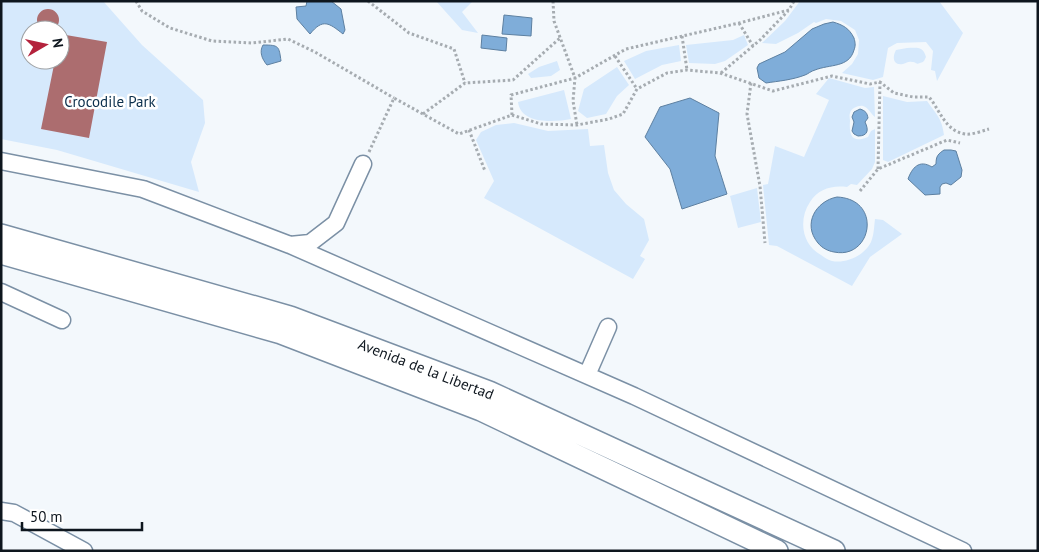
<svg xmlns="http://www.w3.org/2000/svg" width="1039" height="552" viewBox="0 0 1039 552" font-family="'PT Sans',sans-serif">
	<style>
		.green { fill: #d6e9fc; fill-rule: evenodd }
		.water { fill: #7fadd9; stroke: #5d80a1 }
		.building { fill: #ac6d6f }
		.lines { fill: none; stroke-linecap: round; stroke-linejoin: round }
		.minor-casing { stroke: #7b90a5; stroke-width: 19 }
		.major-casing { stroke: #7b90a5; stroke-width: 24 }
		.path { stroke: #a6acb1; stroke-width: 3; stroke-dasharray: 2.5 2.5; stroke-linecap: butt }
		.minor { stroke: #fff; stroke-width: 16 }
		.major { stroke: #fff; stroke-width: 21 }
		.labels { text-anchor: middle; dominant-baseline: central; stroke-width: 5; stroke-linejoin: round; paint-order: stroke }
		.park-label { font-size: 15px; fill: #0b2f4c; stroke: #fff }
		.street-label { font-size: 15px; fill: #0e161e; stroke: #fff }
	</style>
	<rect width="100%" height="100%" fill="#f3f8fc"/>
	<path class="green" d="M 1,1 L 103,1 L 142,45 L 203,100 L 205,123 L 191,162 L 199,192 L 57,150 L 1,139 ZM 30,30 L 60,30 L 60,60 L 30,60 Z
		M 436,1 L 473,1 L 462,12 L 478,33 L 462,30 Z
		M 800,1 L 939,1 L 963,33 L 937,81 L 935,71 L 931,70 L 933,51 L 926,42 L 897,43 L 888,48 L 883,77 L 873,80 L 842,73 L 852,64 L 858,54 L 859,40 L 855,30 L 841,21 L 826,19 L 816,23 L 814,22 L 798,33 L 776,44 L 762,43 L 785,21 Z
		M 744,35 L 748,45 L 725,61 L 715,64 L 689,63 L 686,45 L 733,40 Z
		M 679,45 L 681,61 L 662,65 L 635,79 L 624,61 L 646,51 Z
		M 907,48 C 917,48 923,46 926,57 C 924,61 924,62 920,63 C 915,65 917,62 912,62 C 908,61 907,63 903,64 C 893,66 892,57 896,50 Z
		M 557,61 L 560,70 L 551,76 L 531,78 L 528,74 L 539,67 Z
		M 617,67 L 629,85 L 617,96 L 606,114 L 587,118 L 578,111 L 584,89 Z
		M 829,78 L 865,88 L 874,87 L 875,117 C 871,114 868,107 863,106 C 859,105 851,108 850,113 C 849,115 850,119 850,121 C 849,134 851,144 868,137 L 871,131 L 875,129 L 875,162 L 872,169 L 857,185 L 851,184 L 847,187 C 832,185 818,189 810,202 C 798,220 802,245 821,255 C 824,257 828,260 832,261 C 846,264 865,255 871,242 C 874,235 874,227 875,219 L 883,220 L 902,234 L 870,257 L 852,286 L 777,246 L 769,245 L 763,185 L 768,184 L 775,146 L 804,157 L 829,100 L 816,94 Z
		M 564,90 L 571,119 C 555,122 521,125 518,102 Z
		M 883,96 L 907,102 L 927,101 C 936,114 942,118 944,135 L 888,162 L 883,160 Z
		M 514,123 L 548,131 L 588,129 L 590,146 L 604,145 L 608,173 L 614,190 L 626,204 L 644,219 L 649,240 L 640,256 L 645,259 L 633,279 L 484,198 L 494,181 L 476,140 L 481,132 L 496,125 Z
		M 757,188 L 761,222 L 738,228 L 730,196 Z"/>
	<path class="water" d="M 307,1 L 331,1 L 341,9 L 345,30 L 343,34 C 329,23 323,18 310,34 L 297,19 L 296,7 L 306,6 Z
		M 504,15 L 532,18 L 531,36 L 502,34 Z
		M 833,22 C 843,25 849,28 854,38 C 855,42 856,45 854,50 C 849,68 830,64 815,70 C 811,71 808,74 805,75 C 792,80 779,81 766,83 L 759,78 L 757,68 L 759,64 L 785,52 L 812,29 L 824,24 Z
		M 482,35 L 507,38 L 506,51 L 481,48 Z
		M 263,45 C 279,45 279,46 281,61 L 267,65 C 262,59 259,52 263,45 Z
		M 690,98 L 719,113 L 715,156 L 727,194 L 682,209 L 670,169 L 645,137 L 660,107 Z
		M 860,109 C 866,111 867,113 868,118 L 865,122 C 869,130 868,136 858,136 L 854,134 L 852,131 L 854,122 L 852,117 L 854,112 Z
		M 944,150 L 951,150 L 956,151 L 962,170 L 961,177 L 951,185 L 946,183 L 942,184 L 940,187 L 940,194 L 925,195 L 908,179 C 912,168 919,159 932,167 L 936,164 C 936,156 938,154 944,150 Z
		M 837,197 C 883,199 872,260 834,252 C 828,251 822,248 818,243 C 802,224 816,201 837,197 Z"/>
	<path class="building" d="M37 20a11 11 0 1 1 22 0a11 11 0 1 1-22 0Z
		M 60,34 L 107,42 L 89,138 L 41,129 L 55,60 L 60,60 Z"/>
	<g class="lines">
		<g class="minor-casing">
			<path id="minor" d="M 1,161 L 143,189 L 290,245 L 634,396 L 963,551
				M 290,245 L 310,243 L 336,223 L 363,164
				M 1,292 L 62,320
				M 587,375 L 608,327
				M 1,511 L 14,513 L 84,551"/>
		</g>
		<g class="major-casing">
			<path id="major" d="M 1,235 L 290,317 L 489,392 L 834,551
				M 1,253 L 281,333 L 481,410 L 777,551"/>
		</g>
		<path class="path" d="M 136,1 L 142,11 L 170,28 L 212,41 L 252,43 L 288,39 L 315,52 L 394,98
			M 368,1 L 409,33 L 454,49 L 465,83
			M 553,1 L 554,21 L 575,78 L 573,101 L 577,125
			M 739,23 L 753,46
			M 682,36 L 687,70
			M 615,56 L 637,89
			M 721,73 L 760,40 L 788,11
			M 751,83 L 747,114 L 760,186 L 765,243
			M 423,114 L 465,83 L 513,80 L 560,38
			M 512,115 L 511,95 L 575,78 L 626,49 L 739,23 L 789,10 L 794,1
			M 469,130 L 485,171
			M 369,152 L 394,98 L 459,134 L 512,115 L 541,124 L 577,125 L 609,119 L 623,114 L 637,89 L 667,73 L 687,70 L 720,73 L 773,91 L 832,76 L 870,84 L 880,82 L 894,93 L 913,97 L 929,97 C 940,110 945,131 965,134 C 972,135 982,131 989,129
			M 878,169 L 880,82
			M 860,191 L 878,169 L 947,140 L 960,143"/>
		<use href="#minor" class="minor"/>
		<use href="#major" class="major"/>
	</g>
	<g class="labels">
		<g class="park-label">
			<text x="110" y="101">Crocodile Park</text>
		</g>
		<g class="street-label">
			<text transform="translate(426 369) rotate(21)">Avenida de la Libertad</text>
		</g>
	</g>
	<rect width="1039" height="552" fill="none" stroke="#0e161e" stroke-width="5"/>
	<g transform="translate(45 45) rotate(81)"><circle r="24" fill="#ffffff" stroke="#9fa2a5"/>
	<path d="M0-4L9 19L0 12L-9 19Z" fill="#b4223c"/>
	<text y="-8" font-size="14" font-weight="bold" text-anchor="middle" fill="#0e161e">N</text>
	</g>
	<path d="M22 522v8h120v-8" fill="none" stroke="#0e161e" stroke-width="2.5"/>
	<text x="30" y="522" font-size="15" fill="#0e161e" stroke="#ffffff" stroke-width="4" paint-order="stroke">50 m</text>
</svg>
